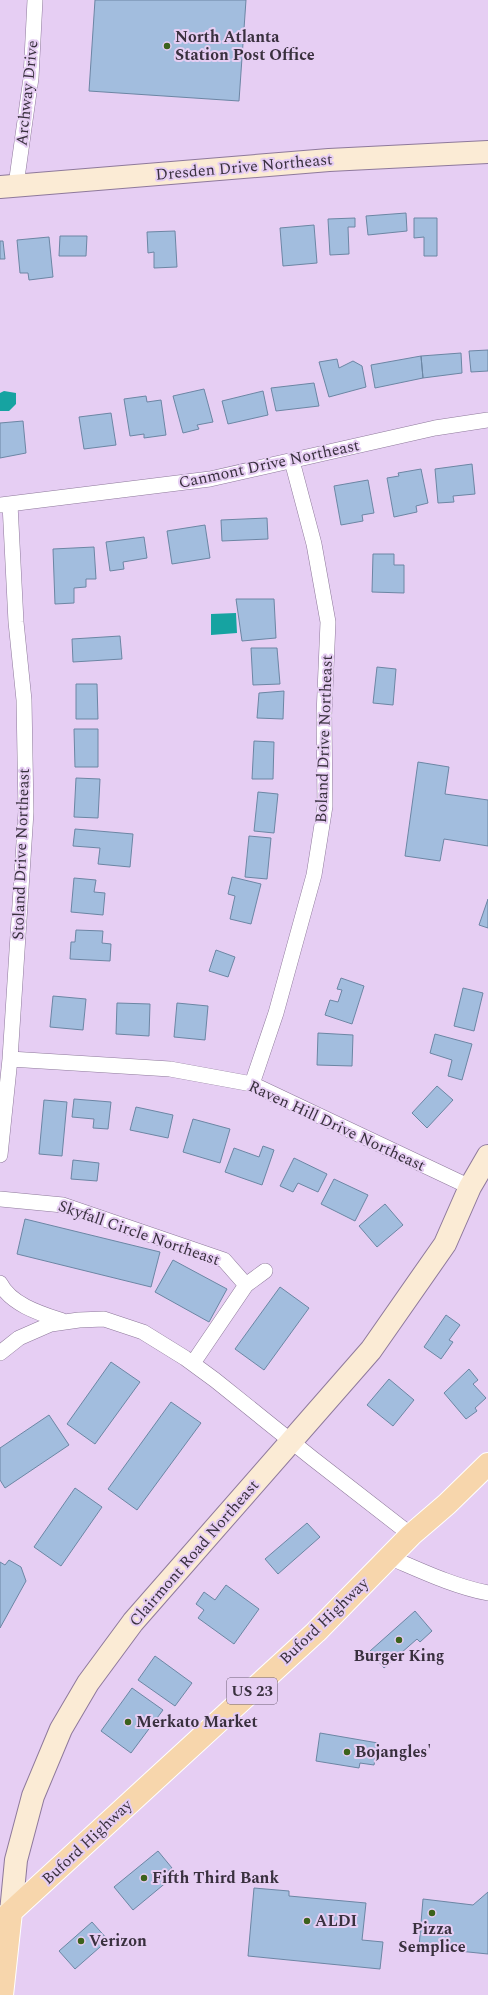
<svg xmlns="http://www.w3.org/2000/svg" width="488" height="1995" viewBox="0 0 488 1995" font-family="Spectral,serif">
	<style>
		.water { fill: #16a3a1 }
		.building { fill: #a2bdde; stroke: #6c86a4 }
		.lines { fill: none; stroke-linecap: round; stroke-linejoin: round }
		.street-casing { stroke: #8e799b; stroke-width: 16 }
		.secondary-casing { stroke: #8e799b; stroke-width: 24 }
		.primary-casing { stroke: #fff; stroke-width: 24 }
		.street { stroke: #fff; stroke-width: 15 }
		.secondary { stroke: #fbebd5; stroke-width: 22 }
		.primary { stroke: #f7d6ac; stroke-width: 22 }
		.poi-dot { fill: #3c621b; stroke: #e6cef3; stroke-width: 1.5 }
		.labels { text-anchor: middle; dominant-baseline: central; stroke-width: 4; stroke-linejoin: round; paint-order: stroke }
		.shield { fill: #e6cef3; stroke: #6d5f74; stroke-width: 1 }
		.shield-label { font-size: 15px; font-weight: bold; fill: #39303e }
		.poi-label { font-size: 16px; font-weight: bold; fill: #39303e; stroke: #e6cef3; text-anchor: start }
		.street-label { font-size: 16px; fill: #39303e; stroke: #e6cef3 }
	</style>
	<rect width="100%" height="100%" fill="#e6cef3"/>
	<path class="water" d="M 4,391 L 16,393 L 16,404 L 9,411 L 0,411 L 0,393 Z
		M 236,613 L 237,633 L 211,635 L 211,614 Z"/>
	<path class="building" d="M 95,0 L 246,0 L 239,101 L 89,91 Z
		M 406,213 L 407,231 L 368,235 L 366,216 Z
		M 355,218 L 355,227 L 348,227 L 349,254 L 330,255 L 328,219 Z
		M 414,218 L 437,218 L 437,256 L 424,256 L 424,237 L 414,238 Z
		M 314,225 L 317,263 L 283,266 L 280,228 Z
		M 175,231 L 177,267 L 154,268 L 154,252 L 148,253 L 147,232 Z
		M 60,236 L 87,236 L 86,256 L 59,256 Z
		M 49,237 L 53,277 L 29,280 L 28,273 L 20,273 L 17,240 Z
		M 0,241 L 3,241 L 5,259 L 0,259 Z
		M 488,350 L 488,371 L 471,372 L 469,351 Z
		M 461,353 L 462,373 L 423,378 L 421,356 Z
		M 421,356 L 423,378 L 375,388 L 371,365 Z
		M 337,359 L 339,368 L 353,361 L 362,366 L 366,387 L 329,397 L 319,362 Z
		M 314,383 L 319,406 L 276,411 L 271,388 Z
		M 204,389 L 213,422 L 197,425 L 199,429 L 183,433 L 173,396 Z
		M 263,391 L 268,415 L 228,424 L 222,401 Z
		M 146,396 L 147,402 L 161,400 L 166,435 L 144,438 L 144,434 L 130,436 L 124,399 Z
		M 111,413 L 116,445 L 84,449 L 79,417 Z
		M 23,421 L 26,453 L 0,458 L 0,423 Z
		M 472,464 L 475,494 L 453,496 L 454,502 L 438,503 L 435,469 Z
		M 421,469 L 428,503 L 416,506 L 417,512 L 394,517 L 387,478 L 399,476 L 398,473 Z
		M 368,480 L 374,513 L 362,515 L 363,521 L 341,525 L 334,486 Z
		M 267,518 L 268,539 L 222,541 L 221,520 Z
		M 205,525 L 210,558 L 172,564 L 167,531 Z
		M 144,537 L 147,558 L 123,562 L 124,569 L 110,571 L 106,542 Z
		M 94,547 L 96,579 L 86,579 L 86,587 L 74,588 L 74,603 L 55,604 L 53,549 Z
		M 373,554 L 394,554 L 394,565 L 404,565 L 404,593 L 372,592 Z
		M 236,599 L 274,599 L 276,638 L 242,641 Z
		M 120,636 L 122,659 L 73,662 L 72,639 Z
		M 251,648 L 277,648 L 280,684 L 253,685 Z
		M 377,667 L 396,669 L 393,705 L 373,703 Z
		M 76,684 L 97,684 L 98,719 L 76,719 Z
		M 284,691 L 283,719 L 257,718 L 259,693 Z
		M 74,729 L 98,729 L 98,767 L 75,767 Z
		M 254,741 L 274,742 L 273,779 L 252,779 Z
		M 418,762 L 449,767 L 445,794 L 488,800 L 488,846 L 444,839 L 440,861 L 405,856 Z
		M 76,778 L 100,779 L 98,818 L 74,817 Z
		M 258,792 L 278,794 L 274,833 L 254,831 Z
		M 75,829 L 133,834 L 130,867 L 98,864 L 100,848 L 73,846 Z
		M 249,836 L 271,838 L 267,879 L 245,877 Z
		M 232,877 L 261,884 L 251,924 L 230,919 L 235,896 L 228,894 Z
		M 74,878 L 96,880 L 94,892 L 105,893 L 103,915 L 71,912 Z
		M 488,899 L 488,928 L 479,925 Z
		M 76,930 L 103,931 L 102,943 L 111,944 L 110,961 L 70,959 L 71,942 L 75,942 Z
		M 216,950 L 235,957 L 228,977 L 209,971 Z
		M 341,978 L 364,986 L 352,1024 L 325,1015 L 330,1000 L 338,1002 L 342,990 L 337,989 Z
		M 463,988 L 483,993 L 474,1031 L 454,1026 Z
		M 53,996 L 86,999 L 83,1030 L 50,1027 Z
		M 117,1003 L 150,1004 L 149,1036 L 116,1034 Z
		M 177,1003 L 208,1006 L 205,1040 L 174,1037 Z
		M 318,1033 L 353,1035 L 352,1066 L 317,1065 Z
		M 435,1034 L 472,1044 L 462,1080 L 448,1076 L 452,1060 L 430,1053 Z
		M 437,1086 L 453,1100 L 427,1128 L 412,1113 Z
		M 74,1099 L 111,1102 L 108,1129 L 93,1128 L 94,1119 L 72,1117 Z
		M 44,1100 L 67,1102 L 62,1156 L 39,1154 Z
		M 136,1107 L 173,1115 L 168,1138 L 130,1130 Z
		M 193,1119 L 230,1129 L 220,1163 L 183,1152 Z
		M 263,1146 L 274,1150 L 262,1185 L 225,1172 L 234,1148 L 259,1157 Z
		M 294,1158 L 327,1174 L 318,1192 L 298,1183 L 293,1192 L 280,1186 Z
		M 73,1160 L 99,1163 L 97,1181 L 71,1179 Z
		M 334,1179 L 368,1195 L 355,1221 L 321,1204 Z
		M 385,1204 L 403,1225 L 377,1247 L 359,1226 Z
		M 25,1219 L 160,1252 L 151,1287 L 17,1254 Z
		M 173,1260 L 227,1289 L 209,1322 L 155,1292 Z
		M 280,1287 L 309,1308 L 264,1370 L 235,1349 Z
		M 446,1315 L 460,1325 L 449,1340 L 453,1342 L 441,1359 L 424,1347 Z
		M 111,1362 L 140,1382 L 95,1444 L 67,1424 Z
		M 469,1369 L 478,1380 L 473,1384 L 486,1398 L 475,1408 L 477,1411 L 466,1419 L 444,1393 Z
		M 389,1379 L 414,1400 L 393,1426 L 367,1405 Z
		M 171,1402 L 201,1423 L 137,1510 L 108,1489 Z
		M 49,1415 L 69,1445 L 5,1488 L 0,1480 L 0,1448 Z
		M 75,1488 L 102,1507 L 61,1566 L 34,1547 Z
		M 307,1523 L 320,1537 L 278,1574 L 265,1559 Z
		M 9,1560 L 21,1567 L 26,1581 L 0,1628 L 0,1562 L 5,1565 Z
		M 226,1585 L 259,1609 L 234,1644 L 198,1618 L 204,1610 L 196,1604 L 204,1592 L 215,1600 Z
		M 415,1611 L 432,1631 L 420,1642 L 417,1639 L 384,1668 L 370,1651 Z
		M 155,1656 L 192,1683 L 175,1706 L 138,1680 Z
		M 132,1688 L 163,1710 L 131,1753 L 101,1731 Z
		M 320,1733 L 378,1743 L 374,1765 L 360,1763 L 359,1768 L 316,1761 Z
		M 158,1851 L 172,1868 L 163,1875 L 168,1881 L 133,1910 L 114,1887 Z
		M 254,1888 L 289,1891 L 289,1896 L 366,1903 L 362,1940 L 383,1942 L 380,1969 L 248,1956 Z
		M 488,1892 L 488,1954 L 419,1947 L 423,1899 L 473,1905 Z
		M 92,1922 L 108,1940 L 75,1969 L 59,1951 Z"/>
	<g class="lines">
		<g class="street-casing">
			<path id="street" d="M 16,185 L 31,78 L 35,0
				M 1,505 L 210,479 L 435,428 L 488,420
				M 10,1059 L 170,1069 L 252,1084 L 470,1187
				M 252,1084 L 276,1013 L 314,875 L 325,806 L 324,715 L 328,622 L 314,544 L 292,461
				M 0,1155 L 10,1059 L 26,812 L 24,700 L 16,622 L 10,504
				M 0,1199 L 63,1205 L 224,1260 L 246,1285 L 193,1363
				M 0,1283 C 11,1305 42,1314 63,1321
				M 246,1285 L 265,1271
				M 0,1353 L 19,1338 L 51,1324 L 79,1320 L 104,1319 L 143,1332 L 185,1358 L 215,1380 L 312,1458 L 411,1535
				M 389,1557 C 422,1571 453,1586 488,1593"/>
		</g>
		<g class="secondary-casing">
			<path id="secondary" d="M 0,187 L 329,160 L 488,152
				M 11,1912 L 16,1860 L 33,1796 L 61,1729 L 88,1683 L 133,1622 L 371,1350 L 445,1244 L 470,1187 L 488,1156"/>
		</g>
		<g class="primary-casing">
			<path id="primary" d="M 0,1922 L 316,1632 L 411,1535 L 447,1504 L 488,1464
				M 2,1995 L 11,1912"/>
		</g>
		<use href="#street" class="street"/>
		<use href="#secondary" class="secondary"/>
		<use href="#primary" class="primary"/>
	</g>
	<g class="poi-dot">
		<circle cx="167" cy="46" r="4"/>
		<circle cx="399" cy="1640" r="4"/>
		<circle cx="128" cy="1722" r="4"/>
		<circle cx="347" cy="1752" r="4"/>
		<circle cx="144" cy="1878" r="4"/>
		<circle cx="432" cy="1913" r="4"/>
		<circle cx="307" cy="1921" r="4"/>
		<circle cx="81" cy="1941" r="4"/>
	</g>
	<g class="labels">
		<rect class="shield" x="227" y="1678" width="50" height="26" rx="3"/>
		<g class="shield-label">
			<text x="252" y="1691">US 23</text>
		</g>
		<g class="poi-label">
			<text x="175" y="37">North Atlanta<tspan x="175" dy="18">Station Post Office</tspan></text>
			<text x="399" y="1656" text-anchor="middle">Burger King</text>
			<text x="136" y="1722">Merkato Market</text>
			<text x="355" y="1752">Bojangles'</text>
			<text x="152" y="1878">Fifth Third Bank</text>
			<text x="315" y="1921">ALDI</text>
			<text x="432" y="1929" text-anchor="middle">Pizza<tspan x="432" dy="18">Semplice</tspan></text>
			<text x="89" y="1941">Verizon</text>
		</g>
		<g class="street-label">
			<text transform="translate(27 93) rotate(-84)">Archway Drive</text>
			<text transform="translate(244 167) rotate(-5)">Dresden Drive Northeast</text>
			<text transform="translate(269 464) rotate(-12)">Canmont Drive Northeast</text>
			<text transform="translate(324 739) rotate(-88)">Boland Drive Northeast</text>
			<text transform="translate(21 854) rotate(-88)">Stoland Drive Northeast</text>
			<text transform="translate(337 1126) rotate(25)">Raven Hill Drive Northeast</text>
			<text transform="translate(139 1233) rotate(19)">Skyfall Circle Northeast</text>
			<text transform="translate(194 1553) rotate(-49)">Clairmont Road Northeast</text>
			<text transform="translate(324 1621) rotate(-44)">Buford Highway</text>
			<text transform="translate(87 1842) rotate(-43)">Buford Highway</text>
		</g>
	</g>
</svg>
